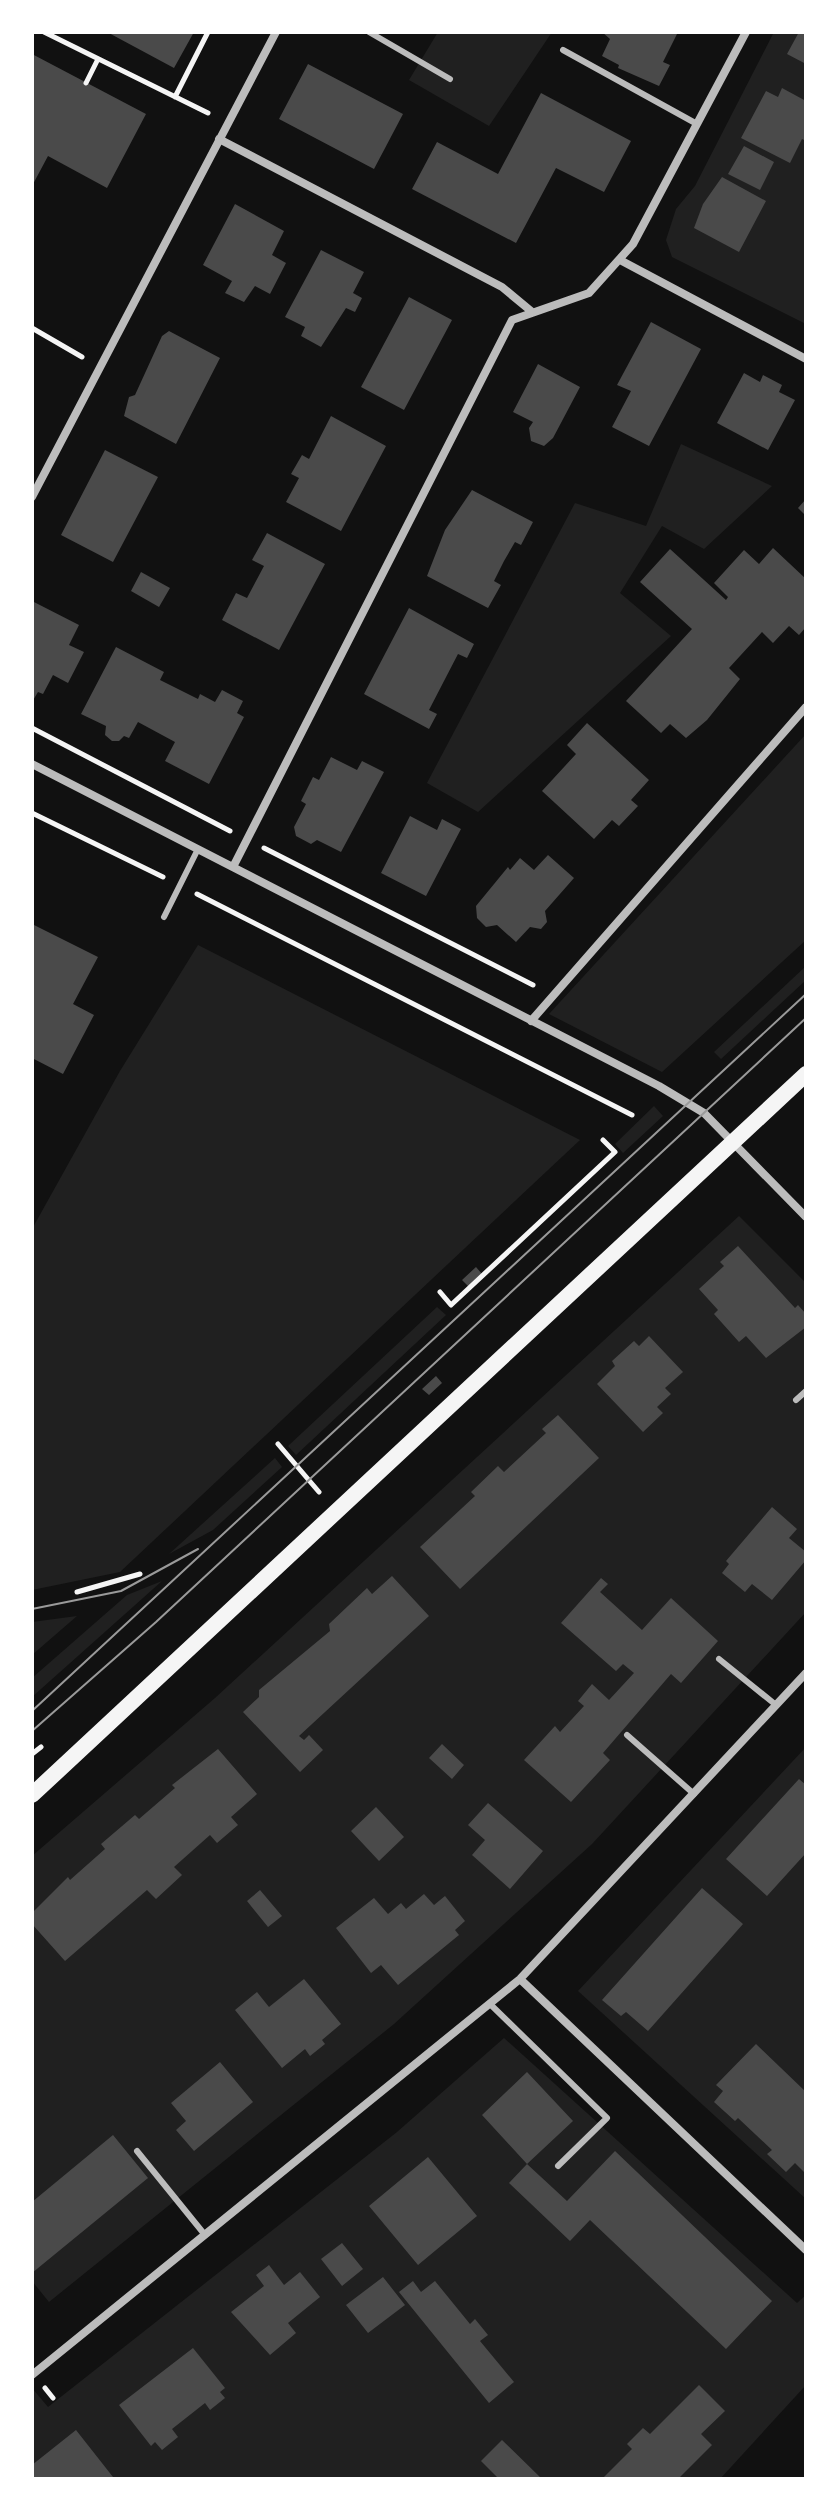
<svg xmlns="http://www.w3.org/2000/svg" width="838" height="2511" viewBox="0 0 838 2511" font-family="Inter,sans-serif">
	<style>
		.green { fill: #202020 }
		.building { fill: #4a4a4a }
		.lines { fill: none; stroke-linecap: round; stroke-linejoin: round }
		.path { stroke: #f5f5f5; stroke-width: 5 }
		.service { stroke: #bcbcbc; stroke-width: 6 }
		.minor { stroke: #bcbcbc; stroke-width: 8 }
		.secondary { stroke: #f5f5f5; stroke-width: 16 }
		.tram { stroke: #9a9a9a; stroke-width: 2 }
	</style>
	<rect width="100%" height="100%" fill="#111"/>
	<path class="green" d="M 438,32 L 552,32 L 489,126 L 409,80 Z
		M 774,32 L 806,32 L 806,324 L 672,257 L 666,240 L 676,209 L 695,186 Z
		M 681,444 L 772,486 L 704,549 L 662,526 L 620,593 L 671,636 L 478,812 L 427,783 L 575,503 L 646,526 Z
		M 806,734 L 806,940 L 662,1072 L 549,1014 Z
		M 198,945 L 580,1140 L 120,1572 L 32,1590 L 32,1229 L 120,1071 Z
		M 806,966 L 806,980 L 721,1059 L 714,1052 Z
		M 654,1106 L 663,1116 L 623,1153 L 615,1144 Z
		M 739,1216 L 806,1283 L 806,1612 L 592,1844 L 394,2024 L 49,2302 L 32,2281 L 32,1856 L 215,1698 Z
		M 437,1307 L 446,1315 L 296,1455 L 288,1446 Z
		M 275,1458 L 282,1467 L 213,1530 L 169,1554 Z
		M 162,1581 L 32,1697 L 32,1678 L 127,1595 Z
		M 77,1616 L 32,1655 L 32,1622 Z
		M 806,1747 L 806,2199 L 578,1991 Z
		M 504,2038 L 797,2303 L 806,2295 L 806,2385 L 720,2479 L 32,2479 L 32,2388 L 48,2407 L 397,2132 Z"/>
	<path class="building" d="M 107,32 L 194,32 L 174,68 Z
		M 602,32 L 678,32 L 663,62 L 670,65 L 659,86 L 618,68 L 619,65 L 602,56 L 610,39 Z
		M 799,32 L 806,32 L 806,64 L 787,54 Z
		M 32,54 L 146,114 L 107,188 L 48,156 L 32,186 Z
		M 308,64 L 403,114 L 374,169 L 279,119 Z
		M 782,88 L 806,101 L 806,141 L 802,139 L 790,163 L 741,138 L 766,91 L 778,97 Z
		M 541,93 L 631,141 L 604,192 L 556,168 L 516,243 L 412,189 L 437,142 L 498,174 Z
		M 744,146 L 774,162 L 760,190 L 728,174 Z
		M 722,177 L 766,201 L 739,252 L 694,228 L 703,204 Z
		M 235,204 L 284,231 L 272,255 L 286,263 L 270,294 L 255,286 L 244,302 L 225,293 L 232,281 L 203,265 Z
		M 321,250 L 364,272 L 353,293 L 362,298 L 355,312 L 346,308 L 321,347 L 301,336 L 305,327 L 285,317 Z
		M 409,297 L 452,320 L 404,410 L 361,387 Z
		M 651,322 L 701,349 L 649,446 L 612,427 L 631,391 L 617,385 Z
		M 169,331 L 220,358 L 176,444 L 124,416 L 129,397 L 135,395 L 162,336 Z
		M 538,364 L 580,387 L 553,438 L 544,446 L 531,441 L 529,428 L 533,422 L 513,412 Z
		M 744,373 L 760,382 L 763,375 L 782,385 L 779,392 L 795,400 L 768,450 L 717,423 Z
		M 331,416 L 386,446 L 341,531 L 286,502 L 299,478 L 291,474 L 302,455 L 309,459 Z
		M 105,450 L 158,477 L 113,562 L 61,535 Z
		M 472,490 L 533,522 L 521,545 L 515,542 L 504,561 L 494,581 L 501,585 L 488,608 L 427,576 L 445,530 Z
		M 806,499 L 806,516 L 798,508 Z
		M 267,533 L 325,564 L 279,650 L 222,620 L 236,593 L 247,598 L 264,566 L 252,560 Z
		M 773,548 L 806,579 L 806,627 L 799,635 L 789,626 L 773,643 L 762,632 L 729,668 L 740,679 L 707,720 L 686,738 L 670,724 L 661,733 L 626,701 L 692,629 L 640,582 L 670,549 L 726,600 L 728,597 L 714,583 L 744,550 L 759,564 Z
		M 141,572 L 170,588 L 159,607 L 131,591 Z
		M 32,601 L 79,625 L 69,645 L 84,652 L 68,683 L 53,675 L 43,694 L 38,692 L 32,702 Z
		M 409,608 L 474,644 L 467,658 L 458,654 L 444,681 L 429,710 L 437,714 L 429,729 L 364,694 Z
		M 116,647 L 164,672 L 160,680 L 198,699 L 200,694 L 215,702 L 222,690 L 243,701 L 237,713 L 244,717 L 209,784 L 165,761 L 175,742 L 138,722 L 129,738 L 124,736 L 119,741 L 112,741 L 105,735 L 106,726 L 81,714 Z
		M 587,723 L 649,780 L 631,800 L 638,806 L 619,826 L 612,820 L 594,839 L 542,791 L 576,754 L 567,745 Z
		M 331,757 L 357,770 L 362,761 L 384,772 L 341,852 L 317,840 L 311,844 L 296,836 L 294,827 L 306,804 L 301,801 L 313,777 L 319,780 Z
		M 410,816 L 437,830 L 442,819 L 461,829 L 426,896 L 381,873 Z
		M 548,855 L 574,878 L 545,911 L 547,922 L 541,929 L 530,927 L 516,942 L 497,925 L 486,927 L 477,918 L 476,906 L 508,867 L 510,870 L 520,858 L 534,870 Z
		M 32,924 L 98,957 L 73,1004 L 94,1015 L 63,1074 L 32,1058 Z
		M 738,1246 L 795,1308 L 798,1305 L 806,1314 L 806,1327 L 766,1358 L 746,1336 L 739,1342 L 714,1314 L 718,1310 L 699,1289 L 724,1266 L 720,1262 Z
		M 476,1267 L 482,1274 L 469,1287 L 462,1280 Z
		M 649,1336 L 683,1372 L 665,1388 L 671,1394 L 657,1407 L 663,1413 L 643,1432 L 597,1384 L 615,1366 L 612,1361 L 634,1341 L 639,1346 Z
		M 436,1376 L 442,1383 L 429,1395 L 422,1389 Z
		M 558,1415 L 599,1458 L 460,1589 L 420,1547 L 475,1496 L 471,1492 L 498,1466 L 504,1472 L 546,1433 L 542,1429 Z
		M 772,1507 L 797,1529 L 789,1538 L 806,1552 L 806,1560 L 772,1600 L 752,1584 L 745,1592 L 722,1573 L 729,1564 L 726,1561 Z
		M 392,1576 L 429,1616 L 299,1736 L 304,1740 L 309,1735 L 323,1750 L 300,1772 L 243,1712 L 259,1697 L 259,1690 L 330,1631 L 329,1624 L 367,1588 L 372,1594 Z
		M 601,1578 L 608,1584 L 600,1592 L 642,1630 L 671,1598 L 718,1641 L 681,1683 L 671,1674 L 603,1753 L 610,1760 L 571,1802 L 524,1760 L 555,1726 L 560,1732 L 584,1706 L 578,1701 L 592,1684 L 609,1700 L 634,1673 L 623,1664 L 616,1671 L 561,1623 Z
		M 442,1744 L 464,1765 L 452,1779 L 429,1758 Z
		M 218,1749 L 257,1794 L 231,1817 L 238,1825 L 217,1843 L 210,1835 L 174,1867 L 182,1875 L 156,1899 L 147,1890 L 65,1961 L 32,1924 L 32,1913 L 68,1877 L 70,1880 L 105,1849 L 101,1844 L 135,1815 L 139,1819 L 175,1788 L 172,1785 Z
		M 799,1779 L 806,1785 L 806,1853 L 767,1896 L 726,1859 Z
		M 488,1803 L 543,1851 L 510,1889 L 472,1855 L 485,1840 L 468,1825 Z
		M 376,1807 L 404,1837 L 379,1861 L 351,1831 Z
		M 702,1888 L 743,1924 L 648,2031 L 626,2012 L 621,2016 L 602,2000 Z
		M 260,1890 L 282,1916 L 268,1927 L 247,1901 Z
		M 424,1894 L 434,1905 L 445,1896 L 465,1921 L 455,1930 L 459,1935 L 398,1985 L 381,1965 L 371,1973 L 336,1928 L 374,1898 L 388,1914 L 401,1903 L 406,1909 Z
		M 304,1979 L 341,2024 L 322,2040 L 325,2044 L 310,2056 L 305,2049 L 282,2068 L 235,2010 L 257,1992 L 269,2007 Z
		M 756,2044 L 806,2092 L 804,2172 L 795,2163 L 786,2172 L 767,2154 L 772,2150 L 738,2118 L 735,2121 L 714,2102 L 723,2091 L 716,2085 Z
		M 220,2062 L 253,2102 L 194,2151 L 176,2130 L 186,2121 L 171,2103 Z
		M 527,2072 L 573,2121 L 527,2164 L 482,2115 Z
		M 113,2135 L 148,2178 L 32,2273 L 32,2202 Z
		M 615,2151 L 772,2301 L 726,2349 L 590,2220 L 570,2241 L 509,2183 L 527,2164 L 567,2201 Z
		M 428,2157 L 477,2216 L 418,2265 L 369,2206 Z
		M 342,2243 L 363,2269 L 342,2286 L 321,2259 Z
		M 269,2265 L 284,2285 L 300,2272 L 320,2297 L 288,2323 L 296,2333 L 270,2355 L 231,2312 L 264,2286 L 256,2275 Z
		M 383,2277 L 405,2305 L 368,2333 L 346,2305 Z
		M 413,2281 L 421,2292 L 435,2281 L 470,2324 L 475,2319 L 488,2335 L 480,2341 L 514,2382 L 489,2403 L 399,2292 Z
		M 193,2348 L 225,2388 L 220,2392 L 225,2398 L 210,2410 L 205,2403 L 172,2429 L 178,2437 L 162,2450 L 155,2442 L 151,2446 L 119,2405 Z
		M 699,2385 L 725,2411 L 701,2434 L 712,2445 L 678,2479 L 602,2479 L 632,2449 L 627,2444 L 643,2428 L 650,2434 Z
		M 76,2430 L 113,2477 L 32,2479 L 32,2465 Z
		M 502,2440 L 542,2479 L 499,2479 L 481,2461 Z"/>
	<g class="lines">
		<path class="path" d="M 44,32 L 208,113
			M 86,83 L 98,59
			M 175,97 L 208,32
			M 32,328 L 82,357
			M 32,728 L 230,831
			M 32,813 L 163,877
			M 264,848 L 533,985
			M 197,894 L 632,1115
			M 440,1292 L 451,1305 L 615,1152 L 603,1140
			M 278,1444 L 319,1492
			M 77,1592 L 140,1574
			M 32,1754 L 41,1747
			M 45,2388 L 53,2398"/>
		<path class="service" d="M 369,32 L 450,79
			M 563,50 L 697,124
			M 164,917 L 198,849
			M 796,1400 L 806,1391
			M 719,1659 L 776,1705
			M 627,1735 L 694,1794
			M 490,2004 L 607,2118 L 558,2166
			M 137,2151 L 205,2235"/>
		<path class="minor" d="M 219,139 L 502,287 L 531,311
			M 620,260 L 806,359
			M 32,497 L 276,32
			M 32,764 L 659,1086 L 704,1113 L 806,1217
			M 233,867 L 512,320 L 589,293 L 633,244 L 746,32
			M 531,1021 L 806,707
			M 520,1979 L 806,2250
			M 32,2375 L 520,1979 L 806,1673"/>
		<path class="secondary" d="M 32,1795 L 806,1074"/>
		<path class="tram" d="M 32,1609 L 121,1591 L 198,1549
			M 32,1711 L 806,994
			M 32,1731 L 156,1622 L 806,1018"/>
	</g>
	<rect width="838" height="2511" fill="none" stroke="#ffffff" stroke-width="68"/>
</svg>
